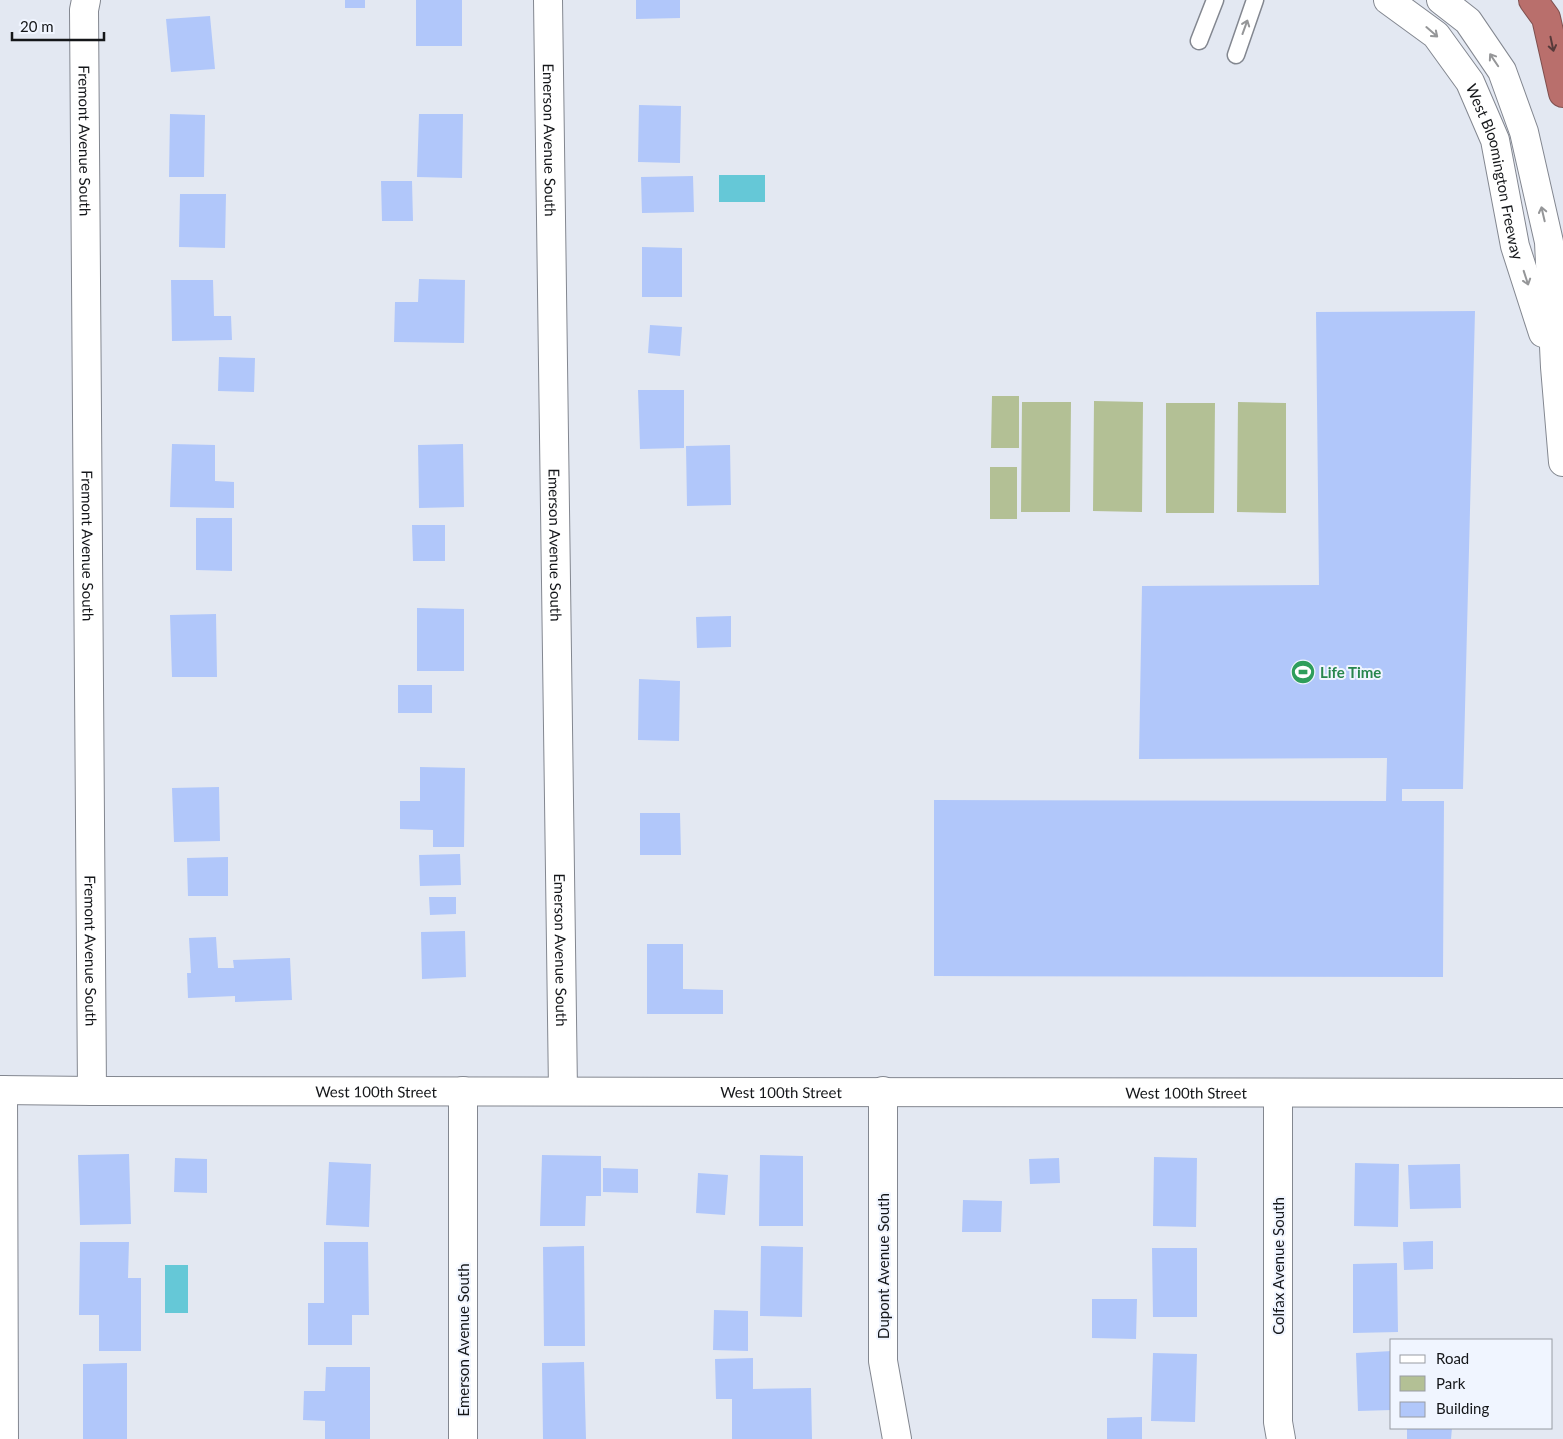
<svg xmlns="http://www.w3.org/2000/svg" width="1563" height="1439" viewBox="0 0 1563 1439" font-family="Lato,sans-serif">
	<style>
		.green { fill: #b3c095 }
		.water { fill: #65c8d7 }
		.building { fill: #b1c7fa }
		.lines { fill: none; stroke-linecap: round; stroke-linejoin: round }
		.service-casing { stroke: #838790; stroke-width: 19 }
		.minor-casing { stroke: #838790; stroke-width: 30 }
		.tertiary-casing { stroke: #838790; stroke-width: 30 }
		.motorway-casing { stroke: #7f504f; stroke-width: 30 }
		.service { stroke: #fff; stroke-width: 16 }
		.minor { stroke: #fff; stroke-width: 28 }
		.tertiary { stroke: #fff; stroke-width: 28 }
		.motorway { stroke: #b96f6c; stroke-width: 28 }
		.oneway { stroke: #959698 }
		.oneway2 { stroke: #563a3a }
		.labels { text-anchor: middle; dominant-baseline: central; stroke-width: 4; stroke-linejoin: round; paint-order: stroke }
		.street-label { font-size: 15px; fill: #141619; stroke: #f0f5ff }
		.leisure-label { font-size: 15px; font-weight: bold; fill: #27864d; stroke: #f0f5ff; text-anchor: start }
	</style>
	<rect width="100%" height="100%" fill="#e3e8f2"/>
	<path class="green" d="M 992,396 L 1019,396 L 1019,448 L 991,448 Z
		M 1094,401 L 1143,402 L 1142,512 L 1093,511 Z
		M 1022,402 L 1071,402 L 1070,512 L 1021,512 Z
		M 1238,402 L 1286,403 L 1286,513 L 1237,512 Z
		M 1166,403 L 1215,403 L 1214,513 L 1166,513 Z
		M 990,467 L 1017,467 L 1017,519 L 990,519 Z"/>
	<path class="water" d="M 719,175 L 765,175 L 765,202 L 719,202 Z
		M 165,1265 L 188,1265 L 188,1313 L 165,1313 Z"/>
	<path class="building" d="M 345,0 L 365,0 L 365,8 L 345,8 Z
		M 416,0 L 462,0 L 462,46 L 416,46 Z
		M 636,0 L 680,0 L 680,18 L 636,19 Z
		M 210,16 L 215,69 L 171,72 L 166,19 Z
		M 639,105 L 681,106 L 680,163 L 638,162 Z
		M 170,114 L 205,115 L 204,177 L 169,177 Z
		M 419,114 L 463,114 L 462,178 L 417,177 Z
		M 693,176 L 694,212 L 642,213 L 641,177 Z
		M 381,181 L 412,181 L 413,221 L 382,221 Z
		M 180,194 L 226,194 L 225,248 L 179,247 Z
		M 642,247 L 682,248 L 682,297 L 642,297 Z
		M 419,279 L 465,280 L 464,343 L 394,342 L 395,302 L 418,302 Z
		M 171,280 L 213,280 L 214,316 L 231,316 L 232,340 L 172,341 Z
		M 1475,311 L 1463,789 L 1402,789 L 1402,801 L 1444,801 L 1443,977 L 934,976 L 934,800 L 1386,801 L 1387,758 L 1139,759 L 1142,586 L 1319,585 L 1316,312 Z
		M 650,325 L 682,327 L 680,356 L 648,353 Z
		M 219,357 L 255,358 L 254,392 L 218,391 Z
		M 638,390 L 684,390 L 684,448 L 640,449 Z
		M 172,444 L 215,445 L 215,481 L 234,482 L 234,508 L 170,507 Z
		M 463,444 L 464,507 L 419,508 L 418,445 Z
		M 730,445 L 731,505 L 687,506 L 686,446 Z
		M 196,518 L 232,518 L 232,571 L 196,570 Z
		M 412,525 L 445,525 L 445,561 L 413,561 Z
		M 417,608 L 464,609 L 464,671 L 417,671 Z
		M 216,614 L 217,677 L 172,677 L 170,615 Z
		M 731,616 L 731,647 L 697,648 L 696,617 Z
		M 639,679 L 680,681 L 679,741 L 638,740 Z
		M 398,685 L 432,685 L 432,713 L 398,713 Z
		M 420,767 L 465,768 L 464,847 L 433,847 L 433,830 L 400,829 L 400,801 L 420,801 Z
		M 219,787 L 220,841 L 174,842 L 172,788 Z
		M 640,813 L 680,813 L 681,855 L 640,855 Z
		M 460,854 L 461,885 L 420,886 L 419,855 Z
		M 228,857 L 228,896 L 188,896 L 187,858 Z
		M 429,897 L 456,897 L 456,914 L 430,915 Z
		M 465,931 L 466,977 L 422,979 L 421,932 Z
		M 216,937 L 218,968 L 234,968 L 233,960 L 290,958 L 292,1000 L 235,1002 L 235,996 L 188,998 L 187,973 L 191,973 L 189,938 Z
		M 647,944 L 683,944 L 683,989 L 723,990 L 723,1014 L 647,1014 Z
		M 129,1154 L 131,1224 L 80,1225 L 78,1155 Z
		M 542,1155 L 601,1156 L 601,1196 L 586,1196 L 585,1226 L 540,1226 Z
		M 760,1155 L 803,1156 L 803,1226 L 759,1226 Z
		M 1154,1157 L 1197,1158 L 1196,1227 L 1153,1226 Z
		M 175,1158 L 207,1159 L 207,1193 L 174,1192 Z
		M 1059,1158 L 1060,1183 L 1030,1184 L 1029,1159 Z
		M 329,1162 L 371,1164 L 369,1227 L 326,1225 Z
		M 1355,1163 L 1399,1164 L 1398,1227 L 1354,1226 Z
		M 1460,1164 L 1461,1208 L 1410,1209 L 1408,1165 Z
		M 603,1168 L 638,1169 L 638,1193 L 603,1192 Z
		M 698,1173 L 728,1175 L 725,1215 L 696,1213 Z
		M 963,1200 L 1002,1201 L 1001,1232 L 962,1232 Z
		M 1433,1241 L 1433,1269 L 1404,1270 L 1403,1242 Z
		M 80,1242 L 129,1242 L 128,1278 L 141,1278 L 141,1351 L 99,1351 L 99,1315 L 79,1315 Z
		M 324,1242 L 368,1242 L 369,1315 L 352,1315 L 352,1345 L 308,1345 L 308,1303 L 324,1303 Z
		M 584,1246 L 585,1346 L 544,1346 L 543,1247 Z
		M 761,1246 L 803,1247 L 802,1317 L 760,1316 Z
		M 1152,1248 L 1197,1248 L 1197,1317 L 1153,1317 Z
		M 1397,1263 L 1398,1332 L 1353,1333 L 1353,1264 Z
		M 1092,1299 L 1137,1299 L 1136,1339 L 1092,1338 Z
		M 714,1310 L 748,1311 L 748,1351 L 713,1350 Z
		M 1392,1351 L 1392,1410 L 1358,1411 L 1356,1353 Z
		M 1153,1353 L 1197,1354 L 1195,1422 L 1151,1421 Z
		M 753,1358 L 753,1389 L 811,1388 L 812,1439 L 732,1439 L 732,1399 L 716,1399 L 715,1359 Z
		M 584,1362 L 586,1439 L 543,1439 L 542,1363 Z
		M 127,1363 L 127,1439 L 83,1439 L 83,1364 Z
		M 326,1367 L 370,1367 L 370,1439 L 325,1439 L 325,1421 L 303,1420 L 304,1391 L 325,1391 Z
		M 1142,1417 L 1142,1439 L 1107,1439 L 1107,1418 Z
		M 1407,1428 L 1452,1428 L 1451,1439 L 1407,1439 Z"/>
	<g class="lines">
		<g class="service-casing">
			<path id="service" d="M 1199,41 L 1215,0
				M 1236,55 L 1255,0"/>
		</g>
		<g class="minor-casing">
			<g id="minor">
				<path id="s1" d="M 86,0 L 84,10 L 92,1091"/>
				<path id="s2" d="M 548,0 L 563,1091"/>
				<path d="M 3,1090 L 4,1439"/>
				<path d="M 463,1091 L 463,1439"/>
				<path d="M 883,1091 L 883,1361 L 897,1439"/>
				<path d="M 1278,1093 L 1278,1422 L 1281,1439"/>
			</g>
		</g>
		<g class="tertiary-casing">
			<g id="tertiary">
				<path id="s3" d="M 1388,0 L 1436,35 L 1470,82 L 1495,140 L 1515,246 L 1543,333"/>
				<path d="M 1441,0 L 1468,21 L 1502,71 L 1524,132 L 1549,242 L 1555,367 L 1563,462"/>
				<path id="s4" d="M 0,1090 L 92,1091 L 1563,1093"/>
			</g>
		</g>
		<g class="motorway-casing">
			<path id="motorway" d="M 1533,0 L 1546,18 L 1563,93"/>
		</g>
		<use href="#service" class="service"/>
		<use href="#minor" class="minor"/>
		<use href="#tertiary" class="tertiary"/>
		<use href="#motorway" class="motorway"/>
	</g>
	<defs><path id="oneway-shaft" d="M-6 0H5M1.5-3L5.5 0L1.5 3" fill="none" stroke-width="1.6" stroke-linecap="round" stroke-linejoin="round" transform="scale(1.25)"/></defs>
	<g class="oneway">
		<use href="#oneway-shaft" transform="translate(1245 27) rotate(-70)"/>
		<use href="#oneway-shaft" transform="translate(1432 32) rotate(41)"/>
		<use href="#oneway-shaft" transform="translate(1494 60) rotate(-124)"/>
		<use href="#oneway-shaft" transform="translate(1543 214) rotate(-103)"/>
		<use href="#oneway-shaft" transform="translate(1526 278) rotate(72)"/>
	</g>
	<use class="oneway2" href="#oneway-shaft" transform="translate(1552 44) rotate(78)"/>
	<defs>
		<g id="stadium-disc" transform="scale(1.25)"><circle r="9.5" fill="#2e9e5b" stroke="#f0f5ff"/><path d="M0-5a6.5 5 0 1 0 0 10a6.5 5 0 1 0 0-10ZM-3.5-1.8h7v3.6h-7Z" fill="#fff"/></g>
	</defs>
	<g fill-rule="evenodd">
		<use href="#stadium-disc" x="1303" y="672"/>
	</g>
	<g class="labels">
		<g class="street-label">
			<text stroke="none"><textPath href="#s1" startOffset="141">Fremont Avenue South</textPath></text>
			<text stroke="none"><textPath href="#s2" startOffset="140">Emerson Avenue South</textPath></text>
			<text stroke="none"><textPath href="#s3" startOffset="211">West Bloomington Freeway</textPath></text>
			<text stroke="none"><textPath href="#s1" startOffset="546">Fremont Avenue South</textPath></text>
			<text stroke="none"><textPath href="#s2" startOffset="545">Emerson Avenue South</textPath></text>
			<text stroke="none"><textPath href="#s1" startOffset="951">Fremont Avenue South</textPath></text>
			<text stroke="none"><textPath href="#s2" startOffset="950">Emerson Avenue South</textPath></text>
			<text stroke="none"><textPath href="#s4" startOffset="376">West 100th Street</textPath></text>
			<text stroke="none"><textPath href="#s4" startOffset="781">West 100th Street</textPath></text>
			<text stroke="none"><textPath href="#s4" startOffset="1186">West 100th Street</textPath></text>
			<text transform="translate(883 1266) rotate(-90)">Dupont Avenue South</text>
			<text transform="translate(1278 1266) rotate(-90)">Colfax Avenue South</text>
			<text transform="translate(463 1340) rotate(-90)">Emerson Avenue South</text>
		</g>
		<g class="leisure-label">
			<text x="1320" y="672">Life Time</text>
		</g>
	</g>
	<rect x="1390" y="1339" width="162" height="90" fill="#f0f5ff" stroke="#989ca3"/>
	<rect x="1400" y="1355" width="25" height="8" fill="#ffffff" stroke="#989ca3"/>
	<text x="1436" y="1364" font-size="15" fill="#141619">Road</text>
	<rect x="1400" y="1376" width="25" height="15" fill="#b3c095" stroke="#989ca3"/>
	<text x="1436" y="1389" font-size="15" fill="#141619">Park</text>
	<rect x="1400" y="1402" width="25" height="15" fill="#b1c7fa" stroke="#989ca3"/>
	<text x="1436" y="1414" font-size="15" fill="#141619">Building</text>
	<path d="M12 32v8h92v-8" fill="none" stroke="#141619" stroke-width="2.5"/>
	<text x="20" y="32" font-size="15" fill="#141619" stroke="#f0f5ff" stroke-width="4" paint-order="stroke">20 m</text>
</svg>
